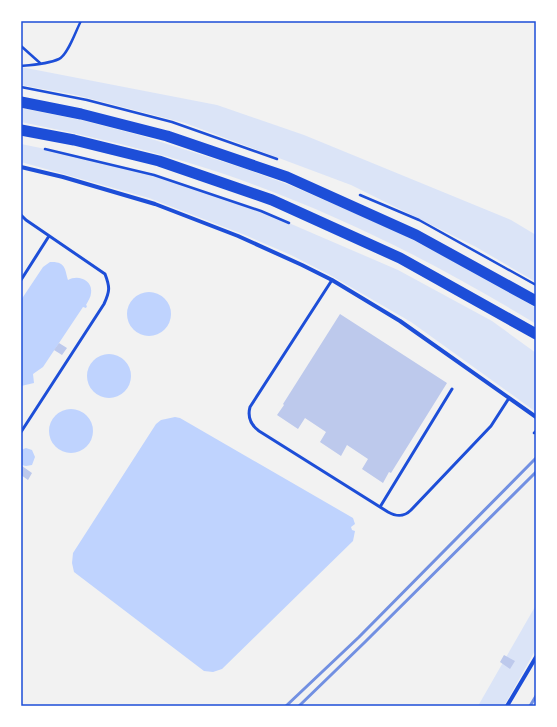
<svg xmlns="http://www.w3.org/2000/svg" width="557" height="727" viewBox="0 0 557 727" font-family="Ubuntu,sans-serif">
	<style>
		.green { fill: #dbe4f7 }
		.water { fill: #bfd3fe }
		.building { fill: #bdc9ec }
		.lines { fill: none; stroke-linecap: round; stroke-linejoin: round }
		.path { stroke: #1d4ed8; stroke-width: 2.5 }
		.service { stroke: #1d4ed8; stroke-width: 3 }
		.minor { stroke: #1d4ed8; stroke-width: 4 }
		.trunk { stroke: #1d4ed8; stroke-width: 11 }
		.rail { stroke: #7290e2; stroke-width: 3 }
		.neatline { fill: none; stroke: #1d4ed8; stroke-width: 1.5 }
	</style>
	<rect width="100%" height="100%" fill="#f2f2f2"/>
	<path class="green" d="M 21,67 L 217,105 L 304,135 L 511,220 L 536,235 L 536,282 L 476,247 L 351,185 L 185,123 L 76,95 L 21,85 Z
		M 21,108 L 81,120 L 139,135 L 246,169 L 292,186 L 400,233 L 498,285 L 536,308 L 536,324 C 425,256 307,198 183,161 C 129,145 75,133 21,122 Z
		M 21,144 L 70,154 L 154,175 L 261,211 L 398,270 L 492,321 L 536,353 L 536,412 L 411,322 L 330,275 L 291,255 L 245,235 L 149,198 L 21,162 Z
		M 536,605 L 536,649 L 504,706 L 478,706 Z"/>
	<path class="water" d="M 50,262 C 66,261 65,270 68,280 C 78,274 93,280 91,293 C 91,297 88,301 86,305 L 87,306 L 86,308 L 83,307 L 43,367 L 33,374 L 34,383 L 21,386 L 21,300 L 43,267 Z
		M127 314a22 22 0 1 1 44 0a22 22 0 1 1-44 0Z
		M87 376a22 22 0 1 1 44 0a22 22 0 1 1-44 0Z
		M49 431a22 22 0 1 1 44 0a22 22 0 1 1-44 0Z
		M 175,417 L 180,418 L 353,518 L 355,524 L 351,527 L 352,530 L 355,531 L 353,541 L 222,669 L 213,672 L 204,671 L 74,572 L 72,563 L 73,553 L 156,424 L 161,420 Z
		M 26,448 L 32,450 L 35,457 L 32,465 L 26,466 L 21,465 L 21,450 Z"/>
	<path class="building" d="M 340,314 L 447,383 L 391,473 L 389,472 L 383,483 L 362,469 L 368,459 L 347,445 L 341,456 L 320,442 L 326,432 L 305,418 L 298,429 L 277,415 L 284,405 L 283,404 Z
		M 59,343 L 67,348 L 62,355 L 54,350 Z
		M 22,466 L 32,473 L 28,480 L 21,475 Z
		M 504,655 L 515,661 L 510,669 L 500,662 Z"/>
	<g class="lines">
		<path class="path" d="M 21,46 L 40,63
			M 21,66 C 33,65 48,64 59,59 C 68,55 76,30 81,21
			M 21,87 L 87,100 L 172,122 L 277,159
			M 45,149 L 154,175 L 261,211 L 289,223
			M 360,195 L 419,220 L 536,285
			M 534,433 L 536,431"/>
		<path class="service" d="M 21,215 L 26,220 L 105,274 C 110,287 110,291 104,304 L 21,432
			M 21,280 L 49,236
			M 332,280 L 250,407 C 247,418 251,425 259,431 L 388,512 C 397,517 404,517 411,510 L 491,426 L 509,398
			M 380,507 L 452,389"/>
		<path class="minor" d="M 21,167 L 63,177 L 155,204 L 238,236 L 302,265 L 332,280 L 400,321 L 536,417
			M 507,706 L 536,657"/>
		<path class="trunk" d="M 21,102 L 81,114 L 167,136 L 287,177 L 416,235 L 536,301
			M 21,130 L 74,140 L 159,161 L 272,200 L 400,258 L 536,334"/>
		<path class="rail" d="M 286,706 L 359,637 L 536,458
			M 299,706 L 365,642 L 536,472
			M 530,706 L 536,696"/>
	</g>
	<rect width="557" height="727" fill="none" stroke="#ffffff" stroke-width="44"/>
	<rect x="22" y="22" width="513" height="683" class="neatline"/>
</svg>
